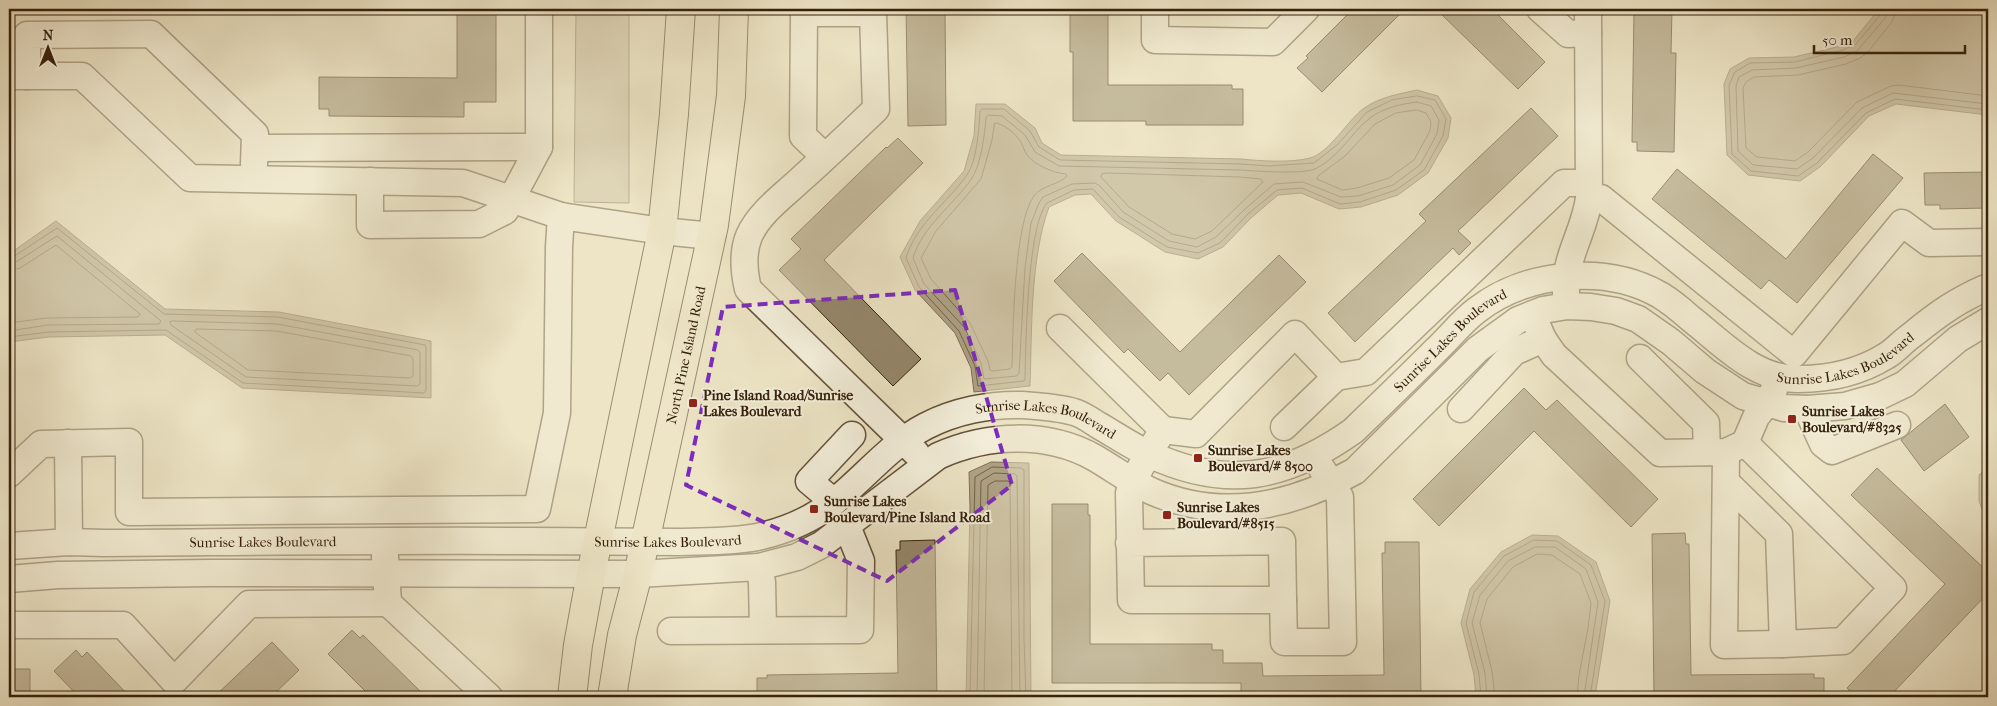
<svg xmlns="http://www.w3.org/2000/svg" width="1997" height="706" viewBox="0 0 1997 706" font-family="'IM FELL French Canon',serif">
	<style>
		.green { fill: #cec4a6; stroke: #827258 }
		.water { fill: #afa286; stroke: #7f6e55 }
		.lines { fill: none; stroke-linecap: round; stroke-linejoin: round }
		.shore { stroke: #726248; stroke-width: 1 }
		.building { fill: #95876c; stroke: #36210b }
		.minor-casing { stroke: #64523a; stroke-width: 29 }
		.major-casing { stroke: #36210b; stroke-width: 30 }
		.minor { stroke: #f3eeda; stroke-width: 26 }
		.major { stroke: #ede5c6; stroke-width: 28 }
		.marked { fill: none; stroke: #7b2cbf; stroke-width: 4; stroke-dasharray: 10 6; stroke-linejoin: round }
		.poi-dot { fill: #8f2418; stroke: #f3eeda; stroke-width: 2 }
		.labels { text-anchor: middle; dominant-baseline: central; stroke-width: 4; stroke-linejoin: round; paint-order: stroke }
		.street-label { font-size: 14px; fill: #36210b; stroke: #f3eeda }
		.poi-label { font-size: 14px; font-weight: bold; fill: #36210b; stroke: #f3eeda; text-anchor: start }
	</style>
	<rect width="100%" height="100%" fill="#ede5c6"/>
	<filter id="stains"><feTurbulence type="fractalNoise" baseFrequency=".004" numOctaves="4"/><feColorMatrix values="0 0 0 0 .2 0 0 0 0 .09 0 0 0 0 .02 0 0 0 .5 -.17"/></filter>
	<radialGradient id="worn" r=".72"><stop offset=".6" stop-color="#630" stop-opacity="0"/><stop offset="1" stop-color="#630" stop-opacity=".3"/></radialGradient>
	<path class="green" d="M 576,9 L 629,9 L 629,203 L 574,202 Z"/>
	<path class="water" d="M 1879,9 L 1988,9 L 1988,115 L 1896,104 L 1869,116 L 1820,167 L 1800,181 L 1748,175 L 1727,155 L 1724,84 L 1730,69 L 1749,58 L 1794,57 L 1841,46 L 1853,41 Z
		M 1417,90 L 1438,96 L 1451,118 L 1448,138 L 1428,173 L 1398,195 L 1361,207 L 1339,209 L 1301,193 L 1278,195 L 1251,218 L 1223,247 L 1198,259 L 1165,252 L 1116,221 L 1091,194 L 1075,195 L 1049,207 C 1030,259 1032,330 1030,386 L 974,392 L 971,368 L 955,333 L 915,290 L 900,257 L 920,221 L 964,171 L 974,136 L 976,104 L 1005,104 L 1035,128 L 1042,143 L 1061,155 L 1241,159 C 1261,161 1291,163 1310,158 C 1329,153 1348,120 1363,109 C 1379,97 1399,94 1417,90 Z
		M 56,221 L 165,309 L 279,312 L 431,341 L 431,398 L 242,388 L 165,335 L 49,337 L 9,342 L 9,254 Z
		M 991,462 L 1029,463 L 1031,697 L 966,697 L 970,507 L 969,472 Z
		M 1988,467 L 1988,525 L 1979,501 L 1979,475 Z
		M 1532,535 L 1558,536 L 1596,562 L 1610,601 L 1595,697 L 1476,697 L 1474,675 L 1461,623 L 1470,589 L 1501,552 Z"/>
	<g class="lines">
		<path class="shore" d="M 1882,9 L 1881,14 L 1856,44 L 1843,50 L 1795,62 L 1750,63 L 1735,72 L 1729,85 L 1732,154 L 1751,171 L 1798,176 L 1817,163 L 1866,113 L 1895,99 L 1988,110
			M 1889,9 L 1886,17 L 1857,51 L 1844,57 L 1796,68 L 1752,70 L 1739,77 L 1736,86 L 1738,151 L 1753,165 L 1797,169 L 1813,158 L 1862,108 L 1893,93 L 1988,104
			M 1896,9 L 1892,22 L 1867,53 L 1860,58 L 1846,64 L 1798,75 L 1754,77 L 1746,82 L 1743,88 L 1746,148 L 1757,157 L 1795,161 L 1808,152 L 1857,102 L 1891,86 L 1899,85 L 1988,96
			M 1417,96 L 1435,100 L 1446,119 L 1443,136 L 1424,170 L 1396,190 L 1360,202 L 1340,204 L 1302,188 L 1277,190 L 1248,214 L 1220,243 L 1198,253 L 1167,247 L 1119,217 L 1093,189 L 1074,190 L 1047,203 C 1027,227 1026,344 1025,379 L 1024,381 L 978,386 L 975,366 L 959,331 L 919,287 L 906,258 C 916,224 947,203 967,175 C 977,161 979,128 980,111 L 982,109 L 1004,109 L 1030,131 L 1039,147 L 1060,160 L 1241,164 L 1269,166 L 1314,163 L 1337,145 L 1367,112 L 1392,100 Z
			M 1417,102 L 1431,106 L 1439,120 L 1437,134 L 1420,165 L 1393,185 L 1358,196 L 1341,197 L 1303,182 L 1274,184 L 1244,210 L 1216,237 L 1197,247 L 1169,241 L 1123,212 L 1100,186 L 1095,183 L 1072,184 L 1043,197 L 1039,203 L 1031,223 L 1025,268 L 1019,373 L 1017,376 L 984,379 L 981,363 L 965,328 L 924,284 L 913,258 C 923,225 954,205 972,178 C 981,164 985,133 986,117 L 988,115 L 1002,116 L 1025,135 L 1035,152 L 1059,166 L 1240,170 C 1257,171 1304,175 1317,168 C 1340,156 1351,133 1370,118 C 1383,108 1401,104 1417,102 Z
			M 1417,110 L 1426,113 L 1431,122 L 1430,131 L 1414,160 L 1389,178 L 1357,188 L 1342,190 L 1317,179 L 1318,176 L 1345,156 L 1375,124 L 1396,113 Z
			M 995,123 C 1003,123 1016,134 1020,141 C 1023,145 1024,151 1027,155 C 1035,165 1053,173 1066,174 L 1067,176 C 1059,185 1042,185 1034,196 C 1014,222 1013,331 1012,367 L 1010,369 L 992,371 L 990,370 L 988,361 L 970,323 L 931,279 L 921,258 L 936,231 L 981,179 L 992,140 Z
			M 1108,173 L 1240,177 L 1261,179 L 1263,182 L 1212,231 L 1195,239 L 1172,234 L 1129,207 L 1101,177 L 1102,174 Z
			M 9,257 L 13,257 L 57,228 L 164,314 L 278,317 L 425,345 L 426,348 L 426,390 L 424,393 L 243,383 L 166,330 L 49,332 L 9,337
			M 9,264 L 16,262 L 57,236 L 161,321 L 159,324 L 48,325 L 9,331
			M 9,271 L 20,268 L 56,245 L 140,314 L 138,317 L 47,318 L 9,323
			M 172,321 L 277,324 L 418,350 L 420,352 L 420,384 L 417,386 L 246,377 L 171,325 L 170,322 Z
			M 197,329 L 277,331 L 411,356 L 413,359 L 413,376 L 410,378 L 248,370 L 196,333 L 195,331 Z
			M 970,697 L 975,477 L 992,467 L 1021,468 L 1024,470 L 1024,639 L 1026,697
			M 977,697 L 981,481 L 994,473 L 1015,474 L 1017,476 L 1020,697
			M 984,697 L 988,485 L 995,481 L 1008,481 L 1010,483 L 1012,697
			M 1481,697 L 1479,674 L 1466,623 L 1474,592 L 1504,556 L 1534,540 L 1557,541 L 1591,565 L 1605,601 L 1590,697
			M 1487,697 L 1485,673 L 1472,623 L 1480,595 L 1508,561 L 1535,547 L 1555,547 L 1586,569 L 1598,602 L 1584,697
			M 1495,697 L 1492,671 L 1480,623 L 1487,599 L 1513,567 L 1537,554 L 1552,555 L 1580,574 L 1591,603 L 1588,628 L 1579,675 L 1577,697"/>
	</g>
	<path class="building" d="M 457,9 L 496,9 L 496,102 L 464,102 L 464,117 L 329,116 L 329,109 L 319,109 L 319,77 L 457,78 Z
		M 906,9 L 945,9 L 946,125 L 908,126 Z
		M 1070,9 L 1108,9 L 1108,85 L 1232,85 L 1232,89 L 1243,89 L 1243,125 L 1146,125 L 1146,121 L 1073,121 L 1073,52 L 1070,52 Z
		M 1353,9 L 1405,9 L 1322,92 L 1297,68 L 1308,58 L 1306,56 Z
		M 1436,9 L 1492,9 L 1545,62 L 1518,89 Z
		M 1634,9 L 1672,9 L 1671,53 L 1676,53 L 1674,152 L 1637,151 L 1637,142 L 1632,142 Z
		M 1531,108 L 1558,136 L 1458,231 L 1471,243 L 1459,255 L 1453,248 L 1355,342 L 1328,313 L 1426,221 L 1419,214 Z
		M 898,138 L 923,163 L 824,260 L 921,359 L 893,386 L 779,270 L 801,249 L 791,239 L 886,147 L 887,148 Z
		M 1873,154 L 1903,178 L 1797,303 L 1769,280 L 1761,289 L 1652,199 L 1677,169 L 1786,259 Z
		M 1988,172 L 1988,208 L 1940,209 L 1940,205 L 1925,205 L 1924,173 Z
		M 1082,253 L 1180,352 L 1279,255 L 1306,282 L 1189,395 L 1168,373 L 1160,381 L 1128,349 L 1124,353 L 1054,281 Z
		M 1524,388 L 1546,410 L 1557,400 L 1658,499 L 1631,527 L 1534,431 L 1439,526 L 1413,499 Z
		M 1945,404 L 1969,437 L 1924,471 L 1901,440 Z
		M 1877,468 L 1988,572 L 1988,593 L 1889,697 L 1856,697 L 1847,688 L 1945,584 L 1851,495 Z
		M 1052,504 L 1088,504 L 1088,515 L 1090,515 L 1090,644 L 1212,644 L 1212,650 L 1223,650 L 1223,663 L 1262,663 L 1263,676 L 1384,675 L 1382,553 L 1385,553 L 1385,542 L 1419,542 L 1421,697 L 1241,697 L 1241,683 L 1052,683 Z
		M 1685,533 L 1686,544 L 1689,544 L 1691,675 L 1814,674 L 1814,678 L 1824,678 L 1824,697 L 1654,697 L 1652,534 Z
		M 935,540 L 937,697 L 757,697 L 757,678 L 767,678 L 767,675 L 898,673 L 896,550 L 900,550 L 900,541 Z
		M 352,630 L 360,638 L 363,635 L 426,697 L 371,697 L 328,654 Z
		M 272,642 L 299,670 L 271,697 L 214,697 Z
		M 76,650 L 82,657 L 87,652 L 130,697 L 79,697 L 54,671 Z
		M 9,669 L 30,669 L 30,697 L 9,697 Z"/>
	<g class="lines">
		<g class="minor-casing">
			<g id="minor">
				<path d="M 1155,9 L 1155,40 L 1273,42 L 1306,9"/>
				<path d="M 1540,9 L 1568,34 L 1588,33"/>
				<path d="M 9,76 L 82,76 L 190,178 L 463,183 L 561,216 L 662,231 L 712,236"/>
				<path d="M 27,76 L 27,35 L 151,34 L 255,134 L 254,164"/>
				<path d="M 255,148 L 539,147 L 539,9"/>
				<path d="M 825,157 L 803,136 L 804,13 L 873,13 L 876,109 C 851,133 826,157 800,180 C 783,196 759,213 749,236 C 742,253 744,272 748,289 L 916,453"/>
				<path d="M 370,181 L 370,225 L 479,224 L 505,211 L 539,147"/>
				<path d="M 1589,198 L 1601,198 L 1794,354 L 1902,223 L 1929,243 L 1988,242"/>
				<path d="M 1566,293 C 1564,257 1585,231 1589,198 L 1588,9"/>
				<path d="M 1060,328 L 1163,430 L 1148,454 L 1133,481 L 1129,493 L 1131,600 L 1283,600 L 1282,541 L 1129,543"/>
				<path d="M 1543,339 L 1554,355 L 1660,453 L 1726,452 L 1745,443 L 1756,417 L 1766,404 L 1774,390"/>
				<path d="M 1640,358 L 1706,423 L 1707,452"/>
				<path d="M 1461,409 L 1514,352 L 1543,339 L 1537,325"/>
				<path d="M 1807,409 L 1823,444 L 1832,451 L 1897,425"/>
				<path d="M 1284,427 L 1336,377"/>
				<path d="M 1163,430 L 1196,434 L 1295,334 L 1336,377 L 1366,372 L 1564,183 L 1588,183"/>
				<path d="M 68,443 L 69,542"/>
				<path d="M 1745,443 L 1893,588 L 1843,641 L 1783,644"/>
				<path d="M 9,474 L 41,444 L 129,442 L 129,512 L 537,509 L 557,413 L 559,247 L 561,216"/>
				<path d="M 1726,482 L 1779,534 L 1783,644 L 1724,645 L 1726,452"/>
				<path d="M 834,502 L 809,481 L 852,435"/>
				<path id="s1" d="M 9,546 L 69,542 L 104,543 C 245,542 386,540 527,541 C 577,541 628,542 679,542 C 705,541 732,542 757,537 C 785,531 813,519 835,501 C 865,477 891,444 926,426 C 955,411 990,404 1022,405 C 1037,406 1061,408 1074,412 C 1082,414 1090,420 1098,425 C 1114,434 1131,446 1149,454 C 1226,490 1285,479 1353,431 C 1381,404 1409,377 1436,350 C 1450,337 1462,321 1477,310 C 1526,272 1605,264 1660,295 C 1670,301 1681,310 1690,318 C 1722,343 1755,380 1799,379 C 1830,379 1860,372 1886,356 C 1895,351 1903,341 1912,335 C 1938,314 1957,300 1988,287"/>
				<path d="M 759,567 L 762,582 L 763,630"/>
				<path d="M 9,579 L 58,575 L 210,573 L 638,574 L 759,567 L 797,557 L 821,545 L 938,456 C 987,434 1047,431 1095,458 C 1114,469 1131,482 1151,491 C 1221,522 1290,507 1355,471 L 1478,349 L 1518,320 L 1543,310 L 1567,306 L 1591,307 L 1616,311 L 1638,319 L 1671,342 L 1705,371 L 1743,396 L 1784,408 L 1807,409 L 1845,406 L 1880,396 L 1905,384 L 1958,339 L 1988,321"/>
				<path d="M 1283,600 L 1284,642 L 1343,642 L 1340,497 L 1322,469"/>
				<path d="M 388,603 L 489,697"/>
				<path d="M 9,625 L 123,625 L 174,681 L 249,604 L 388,603 L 385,556"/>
				<path d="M 671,631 L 860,630 L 861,561 L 847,526"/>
			</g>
		</g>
		<g class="major-casing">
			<g id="major">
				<path d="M 572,697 L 578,645 L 591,574 L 662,231 L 674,114 L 681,9"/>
				<path id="s2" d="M 612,697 L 622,635 L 638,574 L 714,225 L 731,96 L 734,9"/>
			</g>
		</g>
		<use href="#minor" class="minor"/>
		<use href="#major" class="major"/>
	</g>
	<path d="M0 0H1997V706H0ZM 955,290 L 1012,485 L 887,581 L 686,485 L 723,307 Z" fill="#ede5c6" fill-opacity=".55" fill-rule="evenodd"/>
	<path class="marked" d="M 955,290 L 1012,485 L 887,581 L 686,485 L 723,307 Z"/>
	<g class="poi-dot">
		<rect x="688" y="398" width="10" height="10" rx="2.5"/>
		<rect x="1787" y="414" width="10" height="10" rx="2.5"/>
		<rect x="1193" y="453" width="10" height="10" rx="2.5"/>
		<rect x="809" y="504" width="10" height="10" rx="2.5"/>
		<rect x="1162" y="510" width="10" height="10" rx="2.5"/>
	</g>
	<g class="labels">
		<g class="street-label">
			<text stroke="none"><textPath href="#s1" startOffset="1542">Sunrise Lakes Boulevard</textPath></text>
			<text stroke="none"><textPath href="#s1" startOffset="1992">Sunrise Lakes Boulevard</textPath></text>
			<text stroke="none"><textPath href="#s2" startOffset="350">North Pine Island Road</textPath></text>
			<text stroke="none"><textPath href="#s1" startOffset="1079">Sunrise Lakes Boulevard</textPath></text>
			<text stroke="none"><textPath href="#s1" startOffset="659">Sunrise Lakes Boulevard</textPath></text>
			<text stroke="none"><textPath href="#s1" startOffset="254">Sunrise Lakes Boulevard</textPath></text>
		</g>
		<g class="poi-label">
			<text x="703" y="395">Pine Island Road/Sunrise<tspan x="703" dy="16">Lakes Boulevard</tspan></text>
			<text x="1802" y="411">Sunrise Lakes<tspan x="1802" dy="16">Boulevard/#8325</tspan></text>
			<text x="1208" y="450">Sunrise Lakes<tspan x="1208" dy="16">Boulevard/# 8500</tspan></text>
			<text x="824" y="501">Sunrise Lakes<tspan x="824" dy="16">Boulevard/Pine Island Road</tspan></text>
			<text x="1177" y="507">Sunrise Lakes<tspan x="1177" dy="16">Boulevard/#8515</tspan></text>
		</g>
	</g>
	<rect width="1997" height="706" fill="none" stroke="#ede5c6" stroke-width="30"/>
	<rect x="10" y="10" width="1977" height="686" fill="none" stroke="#36210b" stroke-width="2.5"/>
	<rect x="15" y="15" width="1967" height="676" fill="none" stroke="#36210b"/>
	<g transform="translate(48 48)" stroke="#f3eeda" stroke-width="4" paint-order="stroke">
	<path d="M0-4L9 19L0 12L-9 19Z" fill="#36210b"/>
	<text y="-8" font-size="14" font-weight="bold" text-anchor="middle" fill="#36210b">N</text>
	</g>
	<path d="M1814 45v8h151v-8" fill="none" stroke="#36210b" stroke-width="2.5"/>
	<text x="1822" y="45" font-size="15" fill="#36210b" stroke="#f3eeda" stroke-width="4" paint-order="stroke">50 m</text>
	<rect width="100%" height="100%" filter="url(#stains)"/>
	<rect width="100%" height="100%" fill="url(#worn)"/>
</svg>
